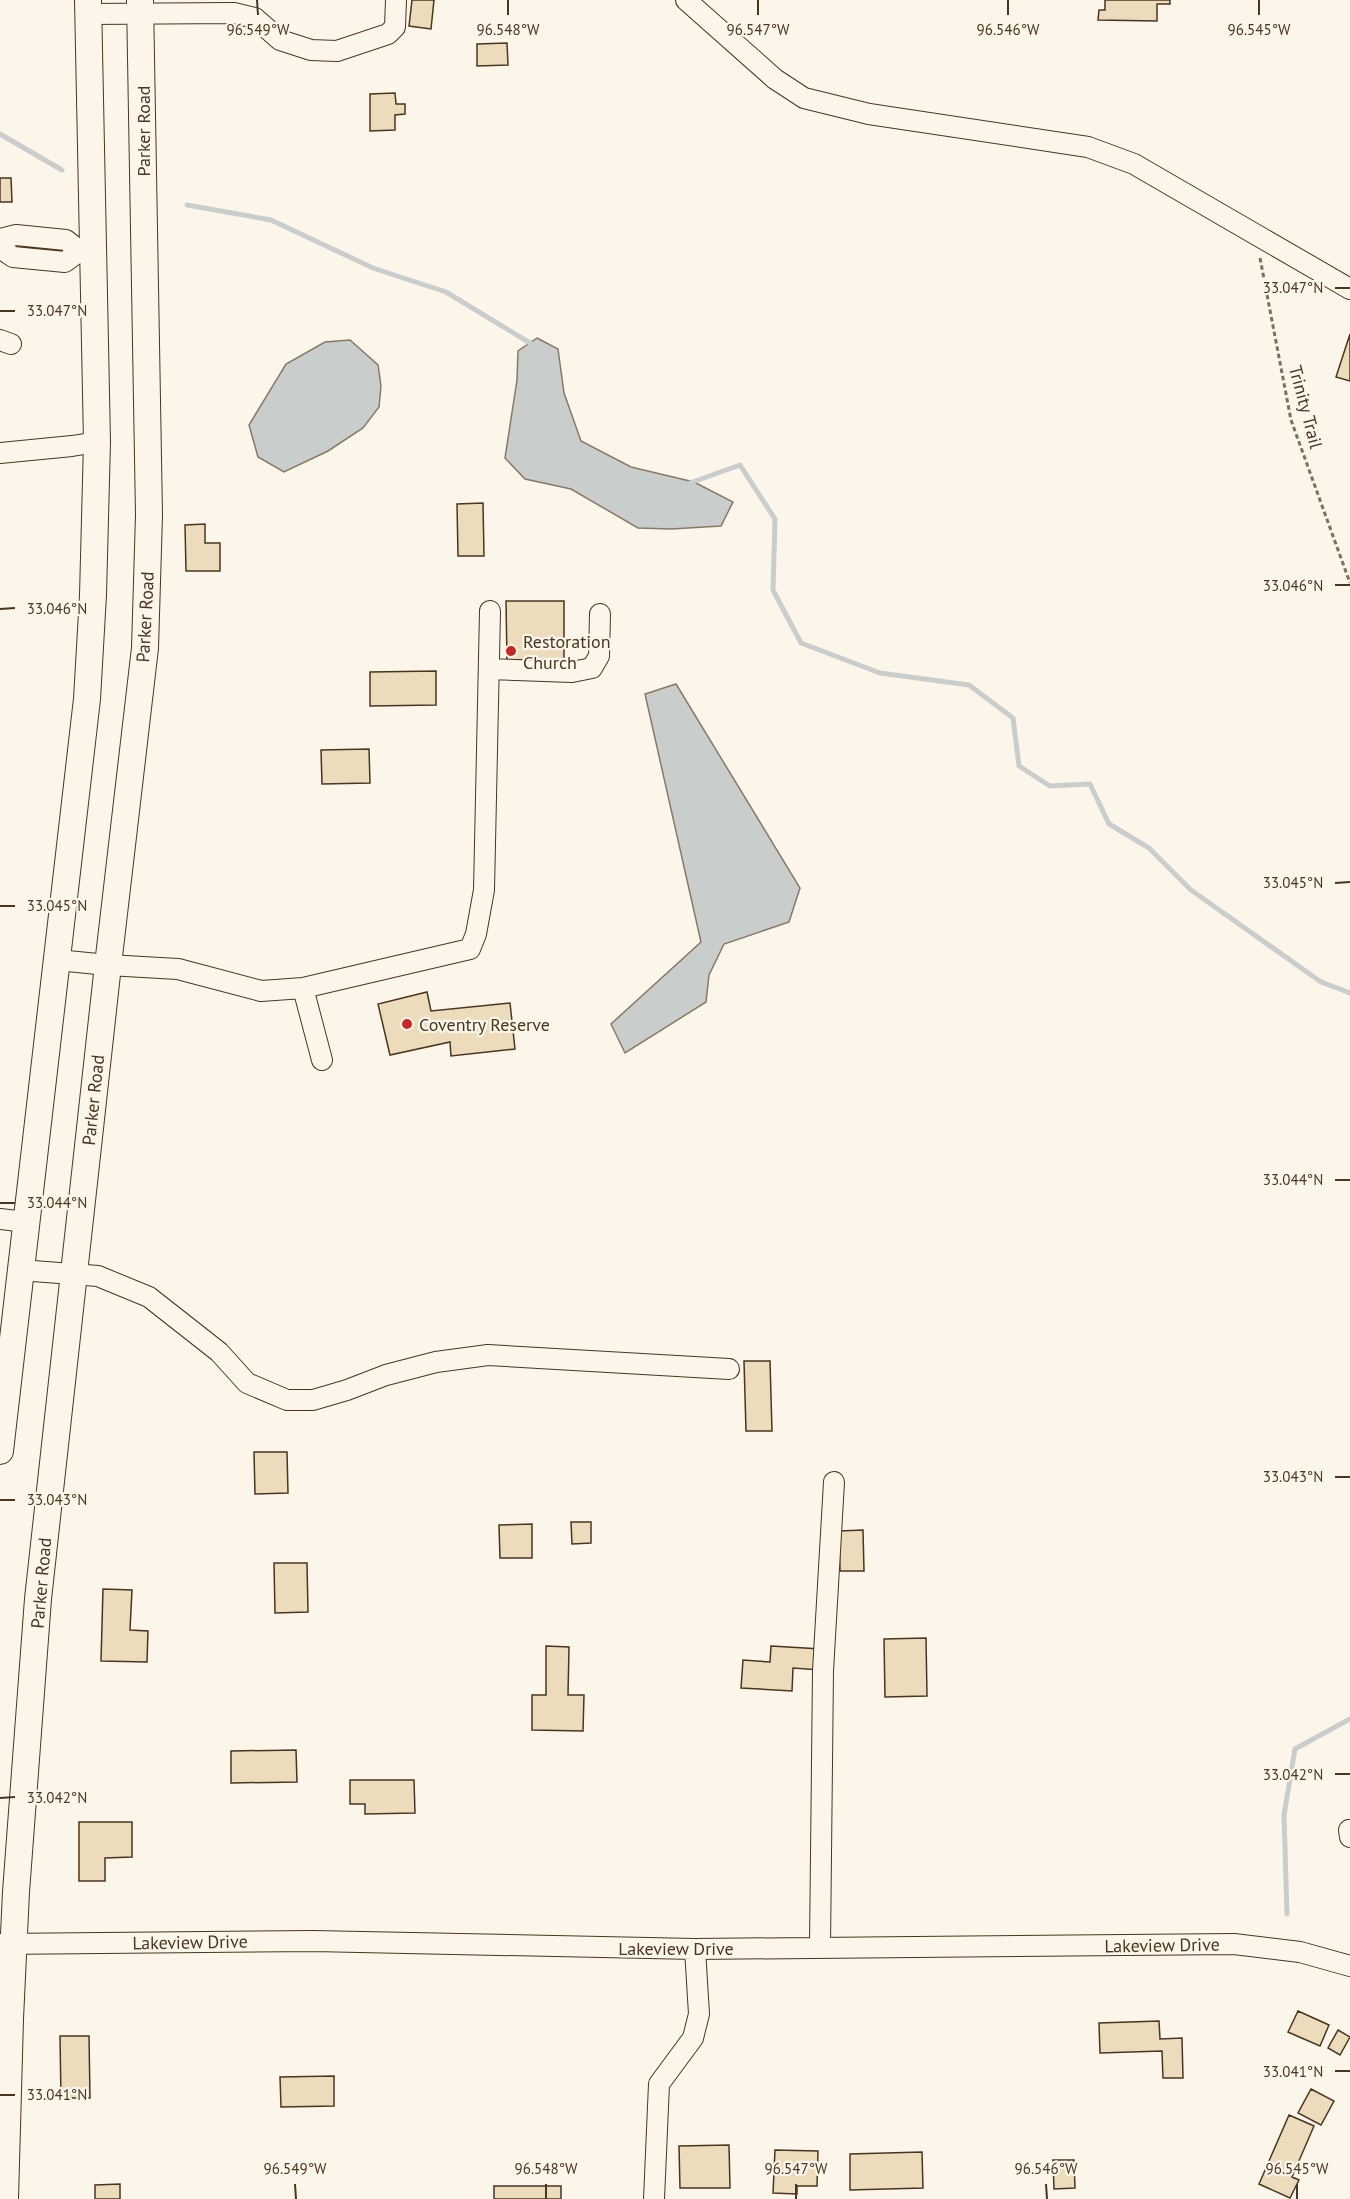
<svg xmlns="http://www.w3.org/2000/svg" width="1350" height="2199" viewBox="0 0 1350 2199" font-family="'PT Sans',sans-serif">
	<style>
		.water { fill: #c9cecd; stroke: #887966; stroke-width: 1.5 }
		.lines { fill: none; stroke-linecap: round; stroke-linejoin: round }
		.stream { stroke: #c9cecd; stroke-width: 5 }
		.building { fill: #ecdcbc; stroke: #4a3520; stroke-width: 1.5 }
		.minor-casing { stroke: #4a3520; stroke-width: 22 }
		.major-casing { stroke: #4a3520; stroke-width: 28 }
		.path { stroke: #7f6f5c; stroke-width: 3; stroke-dasharray: 4.5 3; stroke-linecap: butt }
		.minor { stroke: #fbf6e9; stroke-width: 20 }
		.major { stroke: #fbf6e9; stroke-width: 26 }
		.ticks { fill: none; stroke: #4a3520; stroke-width: 2 }
		.poi-dot { fill: #c62828; stroke: #fbf6e9; stroke-width: 2 }
		.labels { text-anchor: middle; dominant-baseline: central; stroke-width: 4.5; stroke-linejoin: round; paint-order: stroke }
		.street-label { font-size: 18px; fill: #4a3520; stroke: #fbf6e9 }
		.poi-label { font-size: 18px; fill: #4a3520; stroke: #fbf6e9; text-anchor: start }
		.ticks-label { font-size: 15px; text-anchor: middle; fill: #4a3520; stroke: #fbf6e9; stroke-width: 4.5; stroke-linejoin: round; paint-order: stroke }
	</style>
	<rect width="100%" height="100%" fill="#fbf6e9"/>
	<path class="water" d="M 537,338 L 558,349 L 564,393 L 581,441 L 631,467 L 694,482 L 733,502 L 721,526 L 671,529 L 638,528 L 571,489 L 525,479 L 505,458 L 517,380 L 518,351 Z
		M 350,340 L 378,365 L 381,386 L 379,407 L 363,428 L 328,451 L 284,472 L 258,457 L 249,425 L 286,364 L 325,342 Z
		M 676,684 L 800,888 L 789,922 L 724,944 L 709,975 L 706,1002 L 625,1053 L 611,1024 L 701,942 L 645,694 Z"/>
	<g class="lines">
		<path class="stream" d="M 0,134 L 62,170
			M 187,205 L 271,220 L 373,268 L 446,292 L 530,343 L 531,349
			M 690,483 L 740,465 L 775,519 L 773,590 L 801,643 L 880,673 L 969,685 L 1013,718 L 1019,766 L 1050,786 L 1090,784 L 1109,824 L 1149,848 L 1191,890 L 1321,982 L 1350,993
			M 1287,1914 L 1284,1815 L 1295,1749 L 1350,1719"/>
	</g>
	<path class="building" d="M 412,0 L 434,0 L 431,29 L 409,26 Z
		M 1105,0 L 1170,0 L 1170,4 L 1157,4 L 1157,21 L 1098,20 L 1099,10 L 1105,10 Z
		M 507,43 L 508,65 L 477,66 L 477,44 Z
		M 395,93 L 396,104 L 405,104 L 405,114 L 395,115 L 395,130 L 370,131 L 370,94 Z
		M 0,178 L 11,178 L 12,202 L 0,202 Z
		M 1350,334 L 1350,381 L 1336,377 Z
		M 483,503 L 484,556 L 458,556 L 457,504 Z
		M 205,524 L 205,543 L 220,543 L 220,571 L 186,571 L 185,525 Z
		M 506,601 L 564,601 L 564,660 L 507,660 Z
		M 436,671 L 436,705 L 370,706 L 370,672 Z
		M 369,749 L 370,783 L 322,784 L 321,750 Z
		M 427,992 L 431,1011 L 510,1003 L 515,1049 L 451,1056 L 450,1042 L 390,1055 L 378,1004 Z
		M 744,1361 L 770,1361 L 772,1431 L 746,1431 Z
		M 254,1452 L 287,1452 L 288,1493 L 255,1494 Z
		M 571,1522 L 591,1522 L 591,1543 L 572,1544 Z
		M 532,1524 L 532,1558 L 500,1558 L 499,1525 Z
		M 863,1530 L 864,1571 L 840,1571 L 839,1531 Z
		M 274,1563 L 307,1563 L 308,1612 L 275,1613 Z
		M 103,1589 L 132,1590 L 130,1630 L 148,1631 L 147,1662 L 101,1661 Z
		M 926,1638 L 927,1696 L 885,1697 L 884,1639 Z
		M 546,1646 L 569,1647 L 568,1695 L 584,1695 L 583,1731 L 532,1730 L 532,1695 L 546,1695 Z
		M 771,1646 L 821,1649 L 820,1670 L 793,1668 L 792,1691 L 741,1688 L 743,1660 L 770,1662 Z
		M 296,1750 L 297,1782 L 231,1783 L 231,1751 Z
		M 350,1780 L 414,1780 L 415,1813 L 365,1814 L 365,1804 L 350,1804 Z
		M 79,1822 L 132,1822 L 132,1857 L 105,1858 L 105,1881 L 79,1881 Z
		M 1298,2011 L 1329,2025 L 1320,2046 L 1288,2032 Z
		M 1159,2021 L 1160,2039 L 1182,2038 L 1183,2078 L 1163,2078 L 1162,2051 L 1100,2053 L 1099,2023 Z
		M 1338,2030 L 1350,2037 L 1340,2055 L 1328,2048 Z
		M 60,2036 L 89,2036 L 90,2098 L 61,2098 Z
		M 334,2076 L 334,2106 L 281,2107 L 280,2077 Z
		M 1311,2089 L 1334,2101 L 1321,2125 L 1298,2113 Z
		M 1289,2115 L 1314,2126 L 1292,2177 L 1299,2180 L 1290,2198 L 1259,2184 Z
		M 729,2145 L 730,2188 L 680,2188 L 679,2146 Z
		M 775,2150 L 818,2151 L 817,2186 L 797,2186 L 797,2194 L 773,2193 Z
		M 922,2152 L 923,2188 L 850,2190 L 850,2154 Z
		M 1053,2160 L 1074,2160 L 1075,2188 L 1054,2189 Z
		M 120,2184 L 120,2199 L 95,2199 L 95,2185 Z
		M 494,2186 L 561,2186 L 561,2199 L 494,2199 Z"/>
	<g class="lines">
		<g class="minor-casing">
			<path id="minor" d="M 686,0 L 775,79 L 804,98 L 869,114 L 1088,147 L 1134,164 L 1350,289
				M 88,14 L 234,13 L 255,18 L 280,40 L 311,50 L 337,51 L 388,34 L 395,27 L 396,0
				M 0,239 L 16,235 L 66,240 L 80,251
				M 0,248 L 13,257 L 65,262 L 80,251 L 92,250
				M 0,340 L 11,344
				M 0,453 L 72,446 L 97,442
				M 489,669 L 572,672 L 592,668 L 599,656 L 600,614
				M 57,960 L 108,965 L 178,969 L 261,991 L 303,988 L 470,949 L 476,934 L 484,890 L 490,611
				M 303,988 L 322,1060
				M 0,1219 L 26,1222
				M 20,1270 L 98,1276 L 149,1297 L 219,1352 L 247,1383 L 287,1400 L 313,1400 L 347,1390 L 386,1375 L 436,1362 L 488,1355 L 729,1369
				M 1349,1830 L 1350,1837
				M 0,1944 L 313,1941 L 695,1949 L 1234,1944 L 1300,1952 L 1350,1966
				M 820,1946 L 823,1671 L 834,1482
				M 654,2199 L 659,2084 L 693,2038 L 699,2014 L 695,1949"/>
		</g>
		<g class="major-casing">
			<path id="major" d="M 0,1451 L 87,699 L 93,595 L 97,442 L 88,0
				M 5,2199 L 10,2019 L 16,1892 L 38,1599 L 108,965 L 145,648 L 149,515 L 140,0"/>
		</g>
		<path class="path" d="M 1260,258 L 1291,420 L 1350,583"/>
		<use href="#minor" class="minor"/>
		<use href="#major" class="major"/>
	</g>
	<path class="ticks" d="M 257,0 L 258,15M 508,0 L 508,15M 758,0 L 758,15M 1008,0 L 1008,15M 1259,0 L 1259,15M 1335,288 L 1350,288M 0,311 L 15,311M 1335,585 L 1350,585M 0,609 L 15,608M 1335,883 L 1350,882M 0,906 L 15,906M 1335,1180 L 1350,1180M 0,1203 L 15,1203M 1335,1477 L 1350,1477M 0,1500 L 15,1500M 1335,1774 L 1350,1774M 0,1798 L 15,1797M 1335,2071 L 1350,2071M 0,2095 L 15,2095M 295,2184 L 296,2199M 546,2184 L 546,2199M 796,2184 L 796,2199M 1046,2184 L 1047,2199M 1297,2184 L 1297,2199"/>
	<g class="poi-dot">
		<circle cx="511" cy="651" r="6"/>
		<circle cx="407" cy="1024" r="6"/>
	</g>
	<g class="labels">
		<g class="street-label">
			<text transform="translate(143 131) rotate(-90)">Parker Road</text>
			<text transform="translate(1306 407) rotate(75)">Trinity Trail</text>
			<text transform="translate(145 617) rotate(-87)">Parker Road</text>
			<text transform="translate(93 1100) rotate(-84)">Parker Road</text>
			<text transform="translate(41 1583) rotate(-85)">Parker Road</text>
			<text transform="translate(190 1942) rotate(-1)">Lakeview Drive</text>
			<text transform="translate(1162 1945) rotate(-1)">Lakeview Drive</text>
			<text x="676" y="1948">Lakeview Drive</text>
		</g>
		<g class="poi-label">
			<text x="523" y="641">Restoration<tspan x="523" dy="21">Church</tspan></text>
			<text x="419" y="1024">Coventry Reserve</text>
		</g>
	</g>
	<g class="ticks-label">
		<text x="258" y="35">96.549°W</text>
		<text x="508" y="35">96.548°W</text>
		<text x="758" y="35">96.547°W</text>
		<text x="1008" y="35">96.546°W</text>
		<text x="1259" y="35">96.545°W</text>
		<text x="1293" y="293">33.047°N</text>
		<text x="57" y="316">33.047°N</text>
		<text x="1293" y="591">33.046°N</text>
		<text x="57" y="614">33.046°N</text>
		<text x="1293" y="888">33.045°N</text>
		<text x="57" y="911">33.045°N</text>
		<text x="1293" y="1185">33.044°N</text>
		<text x="57" y="1208">33.044°N</text>
		<text x="1293" y="1482">33.043°N</text>
		<text x="57" y="1505">33.043°N</text>
		<text x="1293" y="1780">33.042°N</text>
		<text x="57" y="1803">33.042°N</text>
		<text x="1293" y="2077">33.041°N</text>
		<text x="57" y="2100">33.041°N</text>
		<text x="295" y="2174">96.549°W</text>
		<text x="546" y="2174">96.548°W</text>
		<text x="796" y="2174">96.547°W</text>
		<text x="1046" y="2174">96.546°W</text>
		<text x="1297" y="2174">96.545°W</text>
	</g>
</svg>
